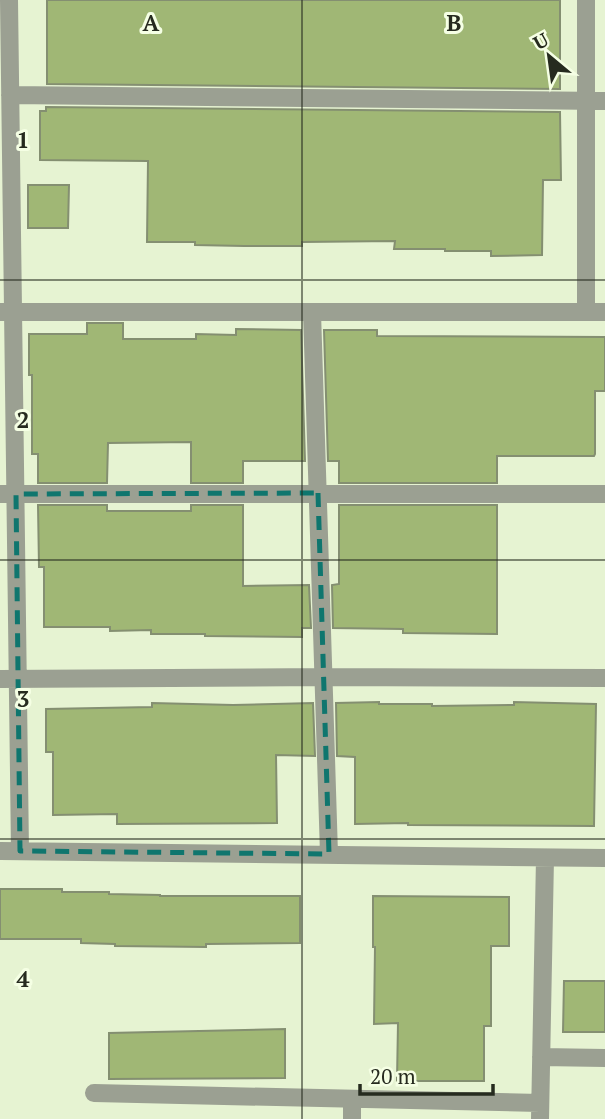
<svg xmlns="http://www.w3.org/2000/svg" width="605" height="1119" viewBox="0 0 605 1119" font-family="'PT Serif',serif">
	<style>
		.building { fill: #a0b775; stroke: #848f71; stroke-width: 2 }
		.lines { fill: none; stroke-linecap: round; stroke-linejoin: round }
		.minor { stroke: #9ba092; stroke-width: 18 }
		.marked { fill: none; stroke: #0f766e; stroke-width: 5; stroke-dasharray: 14 9; stroke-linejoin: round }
		.grid { fill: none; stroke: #262b1f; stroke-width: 2; stroke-opacity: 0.55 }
		.grid-label { font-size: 23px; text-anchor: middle; font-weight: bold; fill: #262b1f; stroke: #f5ffe4; stroke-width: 6; stroke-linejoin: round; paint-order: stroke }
	</style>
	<rect width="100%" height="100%" fill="#e6f3d2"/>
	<path class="building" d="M 47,0 L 560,0 L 560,89 L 47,84 Z
		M 46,107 L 560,112 L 561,180 L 543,180 L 542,255 L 491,256 L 491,251 L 445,251 L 445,249 L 394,249 L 395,241 L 302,242 L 302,246 L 244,246 L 195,245 L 195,242 L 147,242 L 148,161 L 40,160 L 40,111 L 46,111 Z
		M 28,185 L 69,185 L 68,228 L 28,228 Z
		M 87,323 L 123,323 L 123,339 L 196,339 L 196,334 L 236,335 L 236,329 L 301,330 L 305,461 L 243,461 L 243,483 L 191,483 L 191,442 L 108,443 L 107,483 L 38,483 L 38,454 L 32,454 L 32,375 L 29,375 L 29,334 L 87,334 Z
		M 324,330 L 377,330 L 377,336 L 605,337 L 605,391 L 595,391 L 595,454 L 594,456 L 497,456 L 497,483 L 339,483 L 339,461 L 328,461 Z
		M 38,505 L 107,505 L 107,511 L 191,511 L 191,505 L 243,505 L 243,586 L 309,585 L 311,628 L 302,628 L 302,637 L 205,636 L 205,634 L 151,634 L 151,630 L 110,631 L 110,627 L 44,627 L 44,567 L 39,567 Z
		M 339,505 L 497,505 L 497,634 L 403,633 L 403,629 L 333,628 L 332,585 L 339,584 Z
		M 379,702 L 379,704 L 432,704 L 432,706 L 514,705 L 514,702 L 596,704 L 594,826 L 408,825 L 408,823 L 355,824 L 355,757 L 337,756 L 336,703 Z
		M 152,703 L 233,705 L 313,703 L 315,756 L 276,755 L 277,823 L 117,824 L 117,814 L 53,815 L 53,752 L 46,752 L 46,709 L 152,707 Z
		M 0,889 L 62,889 L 62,892 L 109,892 L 109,894 L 160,895 L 160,896 L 300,896 L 300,943 L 206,944 L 206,947 L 115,946 L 115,944 L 81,943 L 81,939 L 0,939 Z
		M 373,896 L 509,897 L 509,946 L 491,946 L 491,1026 L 484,1026 L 484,1081 L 397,1081 L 398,1023 L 374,1024 L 375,947 L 373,947 Z
		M 564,981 L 605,981 L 605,1032 L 563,1032 Z
		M 285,1029 L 285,1078 L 109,1079 L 109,1033 Z"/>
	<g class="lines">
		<path class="minor" d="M 9,0 L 20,851
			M 586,0 L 586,312
			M 10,95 L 605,101
			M 0,312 L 605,312
			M 312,312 L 329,854
			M 0,494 L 605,494
			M 0,679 L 324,677 L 605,678
			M 0,851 L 605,858
			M 541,1057 L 605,1058
			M 94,1093 L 540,1103
			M 352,1119 L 352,1100
			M 540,1119 L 545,858"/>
	</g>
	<path class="marked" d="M 318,493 L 329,854 L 20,851 L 16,494 Z"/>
	<path class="grid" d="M 302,0 L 302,1119M 0,280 L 605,280M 0,560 L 605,560M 0,839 L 605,839"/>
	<g class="grid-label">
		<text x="151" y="31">A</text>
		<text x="454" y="31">B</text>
		<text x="23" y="148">1</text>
		<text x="23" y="428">2</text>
		<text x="23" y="707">3</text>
		<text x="23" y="987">4</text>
	</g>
	<g transform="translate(549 56) rotate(331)" stroke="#f5ffe4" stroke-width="5" paint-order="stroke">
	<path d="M0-5L12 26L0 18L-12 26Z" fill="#262b1f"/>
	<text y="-10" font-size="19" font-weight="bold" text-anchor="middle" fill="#262b1f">U</text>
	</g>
	<path d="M360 1084v10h133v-10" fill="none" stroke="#262b1f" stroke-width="3.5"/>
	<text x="370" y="1084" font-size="21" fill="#262b1f" stroke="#f5ffe4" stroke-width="5" paint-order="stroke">20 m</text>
</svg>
